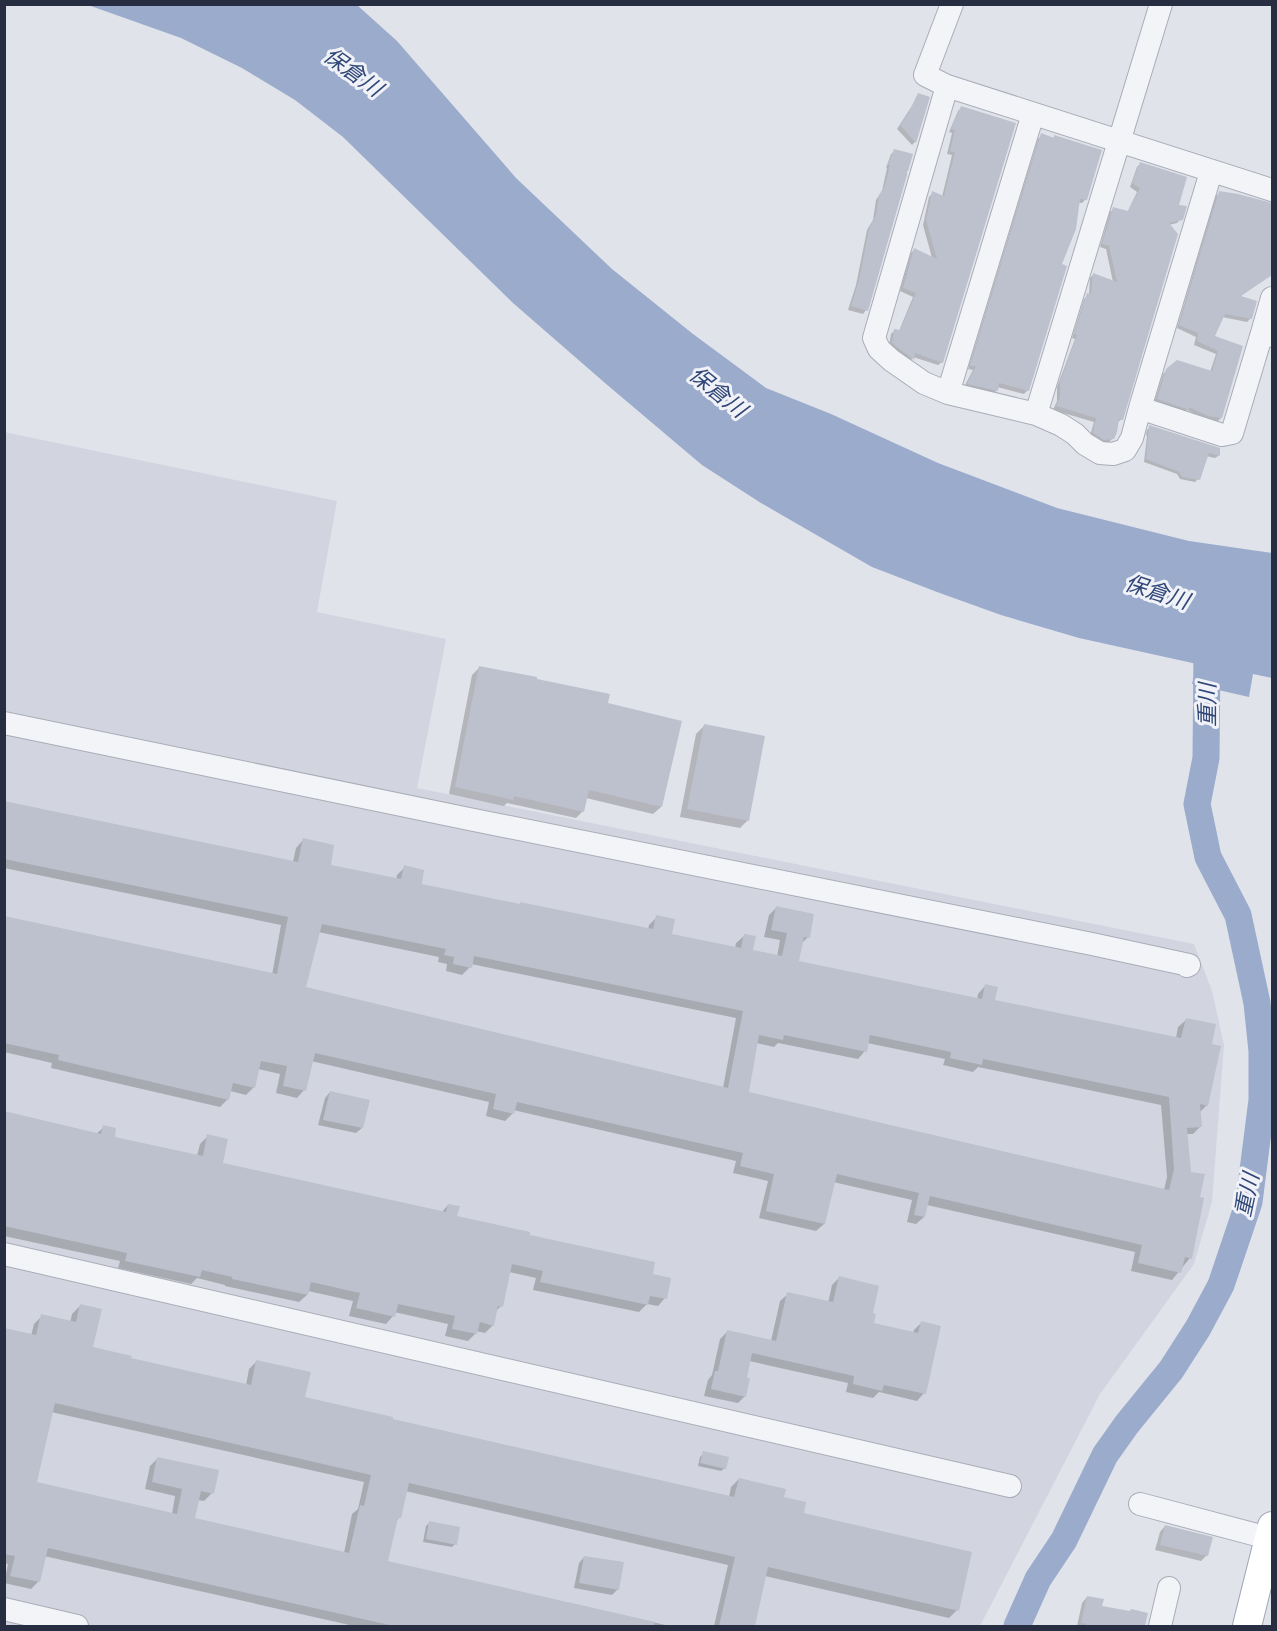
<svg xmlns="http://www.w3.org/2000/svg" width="1277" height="1631" viewBox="0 0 1277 1631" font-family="'Roboto Condensed','Noto Sans JP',sans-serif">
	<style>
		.built { fill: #d2d5df }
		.water { fill: #9aabcc }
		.shadow { fill: #0003; fill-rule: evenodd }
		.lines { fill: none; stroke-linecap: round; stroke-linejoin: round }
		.river { stroke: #9aabcc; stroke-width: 27 }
		.building { fill: #bdc1cd; fill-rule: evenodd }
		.minor-casing { stroke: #a9adb8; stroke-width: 24 }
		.major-casing { stroke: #9fa5b6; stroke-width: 30 }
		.minor { stroke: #f3f4f8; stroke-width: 22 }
		.major { stroke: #fff; stroke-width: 28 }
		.labels { text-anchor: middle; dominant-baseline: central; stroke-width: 6; stroke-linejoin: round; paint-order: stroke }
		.water-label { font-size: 22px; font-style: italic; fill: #304778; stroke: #f0f2f7 }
	</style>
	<rect width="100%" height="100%" fill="#e0e3ea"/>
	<path class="built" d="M 4,432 L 337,501 L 317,612 L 446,639 L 417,788 L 1194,944 L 1212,991 L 1224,1045 L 1212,1202 L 1194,1264 L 1100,1394 L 980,1626 L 5,1626 Z"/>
	<path class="water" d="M 88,5 L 357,5 L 397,41 L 516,178 L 612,269 L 693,334 L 766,388 L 831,414 L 938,463 L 1057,508 L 1189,541 L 1272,553 L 1272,678 L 1253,674 L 1249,697 L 1192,684 L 1197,664 L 1079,638 L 1001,615 L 937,592 L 872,567 L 761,503 L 702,465 L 605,383 L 513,303 L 343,137 L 295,100 L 242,68 L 181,38 Z"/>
	<path class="shadow" d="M 919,95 L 928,98 L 915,142 L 912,145 L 897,129 Z
		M 961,108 L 942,362 L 938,365 L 913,357 L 910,362 L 889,346 L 891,334 L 895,330 L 899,331 L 913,297 L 900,291 L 911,253 L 915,249 L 932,258 L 923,225 L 929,197 L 933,193 L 942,197 L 952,155 L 947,154 L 952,133 L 949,132 L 958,111 Z
		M 1042,135 L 1052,139 L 1055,136 L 1086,199 L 1082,203 L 1078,203 L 1060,265 L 1028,390 L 1024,394 L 997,387 L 997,390 L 993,394 L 964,387 L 973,370 L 968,369 L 1038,139 Z
		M 895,151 L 866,310 L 863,314 L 848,310 L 856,285 L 867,230 L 873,220 L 876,200 L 882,191 L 887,168 L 886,168 L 891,154 Z
		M 1140,164 L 1177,206 L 1181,219 L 1177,223 L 1169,225 L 1122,419 L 1118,422 L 1113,438 L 1109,442 L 1100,443 L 1090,436 L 1094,422 L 1053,410 L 1057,401 L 1057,387 L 1075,339 L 1072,338 L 1084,299 L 1089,295 L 1090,278 L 1093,275 L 1113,282 L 1106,249 L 1100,247 L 1110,212 L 1114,209 L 1127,213 L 1137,192 L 1130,187 L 1137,167 Z
		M 1220,193 L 1237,196 L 1272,205 L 1272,274 L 1239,297 L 1251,318 L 1247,322 L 1222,317 L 1213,337 L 1241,347 L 1221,418 L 1218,421 L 1205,419 L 1187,410 L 1184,412 L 1154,403 L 1163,374 L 1167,370 L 1210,372 L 1216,354 L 1194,345 L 1196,337 L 1177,328 L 1216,196 Z
		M 1150,427 L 1218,449 L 1218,456 L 1215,458 L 1206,456 L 1198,479 L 1195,482 L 1180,479 L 1177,474 L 1144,462 L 1147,436 L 1146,435 L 1147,430 Z
		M 479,668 L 606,704 L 661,807 L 653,814 L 586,798 L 583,811 L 576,818 L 507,803 L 504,806 L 449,794 L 472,675 Z
		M 704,726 L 748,820 L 740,828 L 680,817 L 696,734 Z
		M 4,803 L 293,862 L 296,848 L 303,840 L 329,866 L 396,880 L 397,875 L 405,867 L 420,885 L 648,930 L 649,925 L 657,917 L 670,935 L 735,948 L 736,943 L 744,936 L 752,951 L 777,957 L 780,940 L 764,937 L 769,915 L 776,908 L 808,937 L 801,944 L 797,962 L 977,999 L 978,994 L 985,986 L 993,1001 L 1176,1038 L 1178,1027 L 1186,1020 L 1210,1045 L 1207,1105 L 1200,1112 L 1201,1126 L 1193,1134 L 1186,1134 L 1190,1258 L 1172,1280 L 1131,1271 L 1135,1252 L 927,1205 L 924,1217 L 916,1224 L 907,1222 L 912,1200 L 833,1182 L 824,1224 L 816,1231 L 759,1218 L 768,1181 L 733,1173 L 736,1161 L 513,1110 L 513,1113 L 505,1121 L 486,1116 L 489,1102 L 311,1061 L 304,1090 L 297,1098 L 276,1093 L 280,1074 L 258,1069 L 254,1087 L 246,1095 L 230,1091 L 228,1099 L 220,1107 L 51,1068 L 52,1063 L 4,1052 L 4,918 L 272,975 L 281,925 L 4,868 ZM 318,932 L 439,957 L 438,962 L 447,964 L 446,971 L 462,975 L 470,967 L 471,964 L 736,1018 L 723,1088 L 304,988 ZM 756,1043 L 774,1047 L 778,1043 L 858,1059 L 865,1051 L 867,1043 L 945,1059 L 943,1065 L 973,1072 L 978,1067 L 1161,1105 L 1167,1177 L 1164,1190 L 747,1093 Z
		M 330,1092 L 362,1128 L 356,1133 L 318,1125 L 325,1098 Z
		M 4,1113 L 96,1134 L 104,1127 L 113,1138 L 197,1156 L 200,1144 L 208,1136 L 221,1165 L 441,1213 L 448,1205 L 456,1217 L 528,1237 L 651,1275 L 665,1298 L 658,1306 L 647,1304 L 639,1312 L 533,1290 L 536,1278 L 509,1272 L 501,1306 L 495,1312 L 493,1325 L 485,1333 L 476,1331 L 476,1333 L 468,1341 L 445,1336 L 448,1324 L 394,1312 L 393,1316 L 386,1324 L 349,1316 L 353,1301 L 308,1291 L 307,1295 L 299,1302 L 225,1286 L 225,1285 L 197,1278 L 191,1284 L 118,1268 L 120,1261 L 4,1236 Z
		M 839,1278 L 871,1315 L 872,1324 L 913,1334 L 914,1330 L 921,1323 L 924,1393 L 917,1401 L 879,1392 L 873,1398 L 846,1392 L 848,1383 L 749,1361 L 746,1379 L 745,1396 L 738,1403 L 704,1396 L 708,1380 L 712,1375 L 720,1339 L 727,1332 L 771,1341 L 780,1301 L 788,1294 L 828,1303 L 832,1285 Z
		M 80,1306 L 91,1348 L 129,1359 L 246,1385 L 249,1369 L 257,1361 L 303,1398 L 391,1420 L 729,1497 L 731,1487 L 739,1479 L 782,1498 L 802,1515 L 957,1610 L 949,1618 L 765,1576 L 753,1626 L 714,1626 L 728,1565 L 405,1491 L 399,1518 L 395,1522 L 386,1562 L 670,1626 L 354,1626 L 44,1556 L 38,1582 L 31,1589 L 4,1583 L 8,1564 L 4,1563 L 4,1330 L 31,1336 L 34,1324 L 42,1316 L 70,1323 L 72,1314 ZM 51,1412 L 364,1482 L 358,1509 L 352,1514 L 344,1553 L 193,1519 L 197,1500 L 204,1501 L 212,1493 L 158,1458 L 150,1466 L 145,1489 L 175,1496 L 172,1514 L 35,1483 Z
		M 704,1453 L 725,1468 L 721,1471 L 698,1466 L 700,1457 Z
		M 429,1523 L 455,1544 L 452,1547 L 423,1542 L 426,1526 Z
		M 1165,1526 L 1207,1555 L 1201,1561 L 1155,1550 L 1160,1532 Z
		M 584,1557 L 618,1589 L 612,1595 L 574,1588 L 579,1563 Z
		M 1087,1597 L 1100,1607 L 1146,1614 L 1143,1626 L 1077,1626 L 1082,1603 Z"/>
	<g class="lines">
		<path class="river" d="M 1017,1626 L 1038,1579 L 1064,1540 L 1105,1455 L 1127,1424 L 1171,1370 L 1198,1328 L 1221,1285 L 1249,1202 L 1262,1100 L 1262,1051 L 1257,1003 L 1238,915 L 1208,857 L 1197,804 L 1206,758 L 1207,650"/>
	</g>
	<path class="building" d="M 918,93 L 930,97 L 916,143 L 900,125 L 908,114 Z
		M 961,106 L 1016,123 L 943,363 L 915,353 L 914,360 L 892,343 L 894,329 L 900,330 L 916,293 L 903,288 L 914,248 L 937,259 L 926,220 L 932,191 L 944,196 L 955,152 L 950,151 L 955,130 L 951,129 Z
		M 1041,133 L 1054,138 L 1054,135 L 1102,150 L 1101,153 L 1087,200 L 1080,199 L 1076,229 L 1062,264 L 1067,266 L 1029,391 L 999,383 L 998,391 L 967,384 L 976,366 L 970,366 Z
		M 894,149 L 913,154 L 908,171 L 907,171 L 907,175 L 868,311 L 851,306 L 859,280 L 869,229 L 876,215 L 879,195 L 885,186 L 890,165 L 888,165 Z
		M 1140,162 L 1187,177 L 1179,205 L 1187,206 L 1183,220 L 1169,223 L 1178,234 L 1123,420 L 1119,419 L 1117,432 L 1114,439 L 1104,440 L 1093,433 L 1096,418 L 1056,406 L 1060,397 L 1060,382 L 1077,335 L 1074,334 L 1087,293 L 1091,294 L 1093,273 L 1117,282 L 1109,246 L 1102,244 L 1113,207 L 1128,211 L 1140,188 L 1132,183 Z
		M 1219,191 L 1238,194 L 1272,203 L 1272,275 L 1241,296 L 1257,301 L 1252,319 L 1225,314 L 1215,336 L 1243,346 L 1222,418 L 1208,416 L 1189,407 L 1189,410 L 1157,399 L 1166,369 L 1177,360 L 1212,371 L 1218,351 L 1197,341 L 1198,333 L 1179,325 Z
		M 1149,425 L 1220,448 L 1220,456 L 1209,453 L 1200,480 L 1182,477 L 1179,472 L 1146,459 Z
		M 479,666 L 537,677 L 537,679 L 610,694 L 608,703 L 682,721 L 662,807 L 589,790 L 584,812 L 514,796 L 513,800 L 455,787 Z
		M 704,724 L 765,736 L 749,821 L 687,809 Z
		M 4,801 L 298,862 L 303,838 L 334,845 L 331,865 L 401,879 L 404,865 L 424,870 L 422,884 L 520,904 L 520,902 L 653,929 L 656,915 L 675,919 L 672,934 L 741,948 L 744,934 L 756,936 L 753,950 L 782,956 L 787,933 L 771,930 L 776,906 L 814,914 L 810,938 L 804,937 L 799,961 L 982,999 L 985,984 L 998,987 L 995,1000 L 1181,1038 L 1186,1018 L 1216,1024 L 1212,1044 L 1221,1046 L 1208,1106 L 1200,1104 L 1202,1127 L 1187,1128 L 1191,1172 L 1205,1174 L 1200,1197 L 1204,1198 L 1192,1259 L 1185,1257 L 1181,1273 L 1138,1263 L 1142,1245 L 930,1196 L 925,1217 L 914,1215 L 919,1193 L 837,1174 L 825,1224 L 766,1211 L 774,1174 L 740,1166 L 743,1153 L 517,1102 L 514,1114 L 493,1109 L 496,1094 L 315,1053 L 306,1091 L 283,1086 L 287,1066 L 261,1061 L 255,1088 L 233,1083 L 229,1100 L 58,1060 L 59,1055 L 4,1043 L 4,916 L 277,974 L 288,917 L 4,859 ZM 322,924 L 446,949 L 444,955 L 454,957 L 453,964 L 472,968 L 474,956 L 743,1011 L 728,1088 L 306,987 ZM 759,1035 L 783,1040 L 784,1035 L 867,1052 L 870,1035 L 951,1052 L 950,1058 L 982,1065 L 983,1059 L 1169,1097 L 1174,1169 L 1169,1190 L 749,1092 Z
		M 330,1091 L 370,1100 L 363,1128 L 323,1120 Z
		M 4,1111 L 101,1134 L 103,1125 L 116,1128 L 115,1137 L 203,1156 L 207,1134 L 228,1139 L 223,1163 L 446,1212 L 448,1204 L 460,1206 L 457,1216 L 530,1232 L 530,1235 L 655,1262 L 653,1274 L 671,1278 L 667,1299 L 650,1296 L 648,1305 L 540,1282 L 543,1271 L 512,1264 L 503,1307 L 498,1306 L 494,1326 L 480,1322 L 477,1334 L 452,1329 L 455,1316 L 398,1304 L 395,1317 L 356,1308 L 360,1293 L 311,1282 L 308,1295 L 232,1279 L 232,1277 L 202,1270 L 200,1277 L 125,1261 L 127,1253 L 4,1226 Z
		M 839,1276 L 879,1286 L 873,1313 L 876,1314 L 874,1323 L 918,1333 L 921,1321 L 941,1326 L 926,1394 L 884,1385 L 882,1391 L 853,1384 L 854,1376 L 752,1353 L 747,1378 L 750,1378 L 746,1397 L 711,1389 L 715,1371 L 718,1371 L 727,1330 L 776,1341 L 787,1292 L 833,1302 Z
		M 80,1304 L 102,1309 L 93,1347 L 132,1356 L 131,1358 L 251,1385 L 256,1360 L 311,1372 L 305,1397 L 393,1417 L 393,1419 L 734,1497 L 739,1478 L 786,1489 L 784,1497 L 806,1502 L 804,1513 L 972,1552 L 959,1611 L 768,1567 L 755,1626 L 719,1626 L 735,1557 L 409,1483 L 401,1518 L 398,1518 L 388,1561 L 655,1622 L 654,1626 L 394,1626 L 48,1548 L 40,1582 L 10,1576 L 15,1556 L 4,1554 L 4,1328 L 36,1335 L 41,1314 L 76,1322 ZM 55,1403 L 371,1475 L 364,1506 L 360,1505 L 349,1553 L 195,1518 L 201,1491 L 214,1494 L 219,1470 L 157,1457 L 152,1482 L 182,1489 L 177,1514 L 37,1482 Z
		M 703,1451 L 729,1457 L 726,1469 L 700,1463 Z
		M 429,1521 L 460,1527 L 457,1545 L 426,1539 Z
		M 1165,1525 L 1213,1537 L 1208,1556 L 1160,1545 Z
		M 584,1556 L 624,1562 L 619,1590 L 579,1583 Z
		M 1087,1596 L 1104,1599 L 1102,1606 L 1130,1611 L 1131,1609 L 1148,1613 L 1145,1626 L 1086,1626 L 1087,1624 L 1081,1623 Z"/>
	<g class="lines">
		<g class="minor-casing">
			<path id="minor" d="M 947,86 L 925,75 L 952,4
				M 1272,190 L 947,86 L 874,338 L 879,349 L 891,360 L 924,383 L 948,393 L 1036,414 L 1061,425 L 1075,434 L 1085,444 L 1100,453 L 1113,454 L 1125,450 L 1132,438 L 1140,408 L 1222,435 L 1232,433 L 1262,333 L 1272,336
				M 1262,333 L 1272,298
				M 948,393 L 1033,114
				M 1140,408 L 1211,172
				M 1036,414 L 1161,4
				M 4,723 L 469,819 L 1092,944 L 1189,965 L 1187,966
				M 4,1254 L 1010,1486
				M 1140,1504 L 1272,1539
				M 4,1609 L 77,1626
				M 1160,1626 L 1169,1588"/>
		</g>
		<g class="major-casing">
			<path id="major" d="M 1247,1626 L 1272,1526"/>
		</g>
		<use href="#minor" class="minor"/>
		<use href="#major" class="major"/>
	</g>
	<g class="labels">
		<g class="water-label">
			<text transform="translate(353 72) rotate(36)">保倉川</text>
			<text transform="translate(718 392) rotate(39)">保倉川</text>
			<text transform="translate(1157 592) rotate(18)">保倉川</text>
			<text transform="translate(1207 705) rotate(-90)">重川</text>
			<text transform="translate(1247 1195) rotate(-78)">重川</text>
		</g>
	</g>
	<rect width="1277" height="1631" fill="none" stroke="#282e42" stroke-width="12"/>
</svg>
